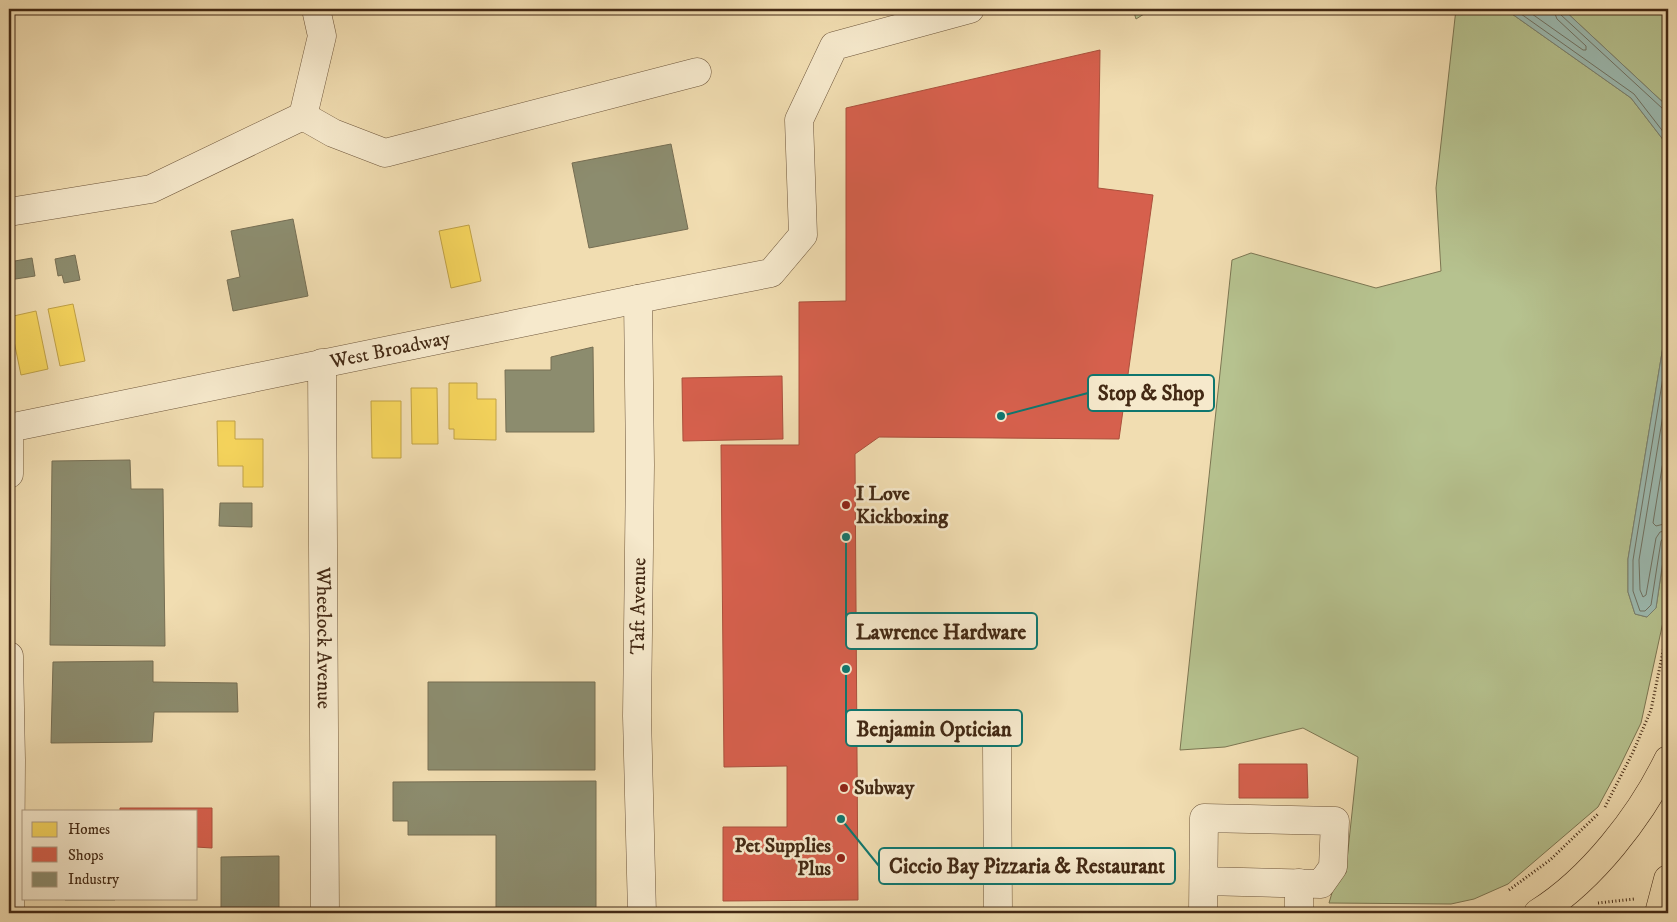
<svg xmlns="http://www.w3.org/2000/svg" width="1677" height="922" viewBox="0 0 1677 922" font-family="'IM FELL DW Pica',serif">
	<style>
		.green { fill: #b6c28f; stroke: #7c7652 }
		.water { fill: #9cbbb2; stroke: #788173 }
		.homes { fill: #f6d55c; stroke: #c0a146 }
		.shops { fill: #d6604d; stroke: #aa503c }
		.industry { fill: #8c8c6e; stroke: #766e53 }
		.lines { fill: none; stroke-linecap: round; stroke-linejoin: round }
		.shore { stroke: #707263; stroke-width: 1 }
		.minor-casing { stroke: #6e563b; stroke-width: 29 }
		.highway-casing { stroke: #432914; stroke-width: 29 }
		.path { stroke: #432914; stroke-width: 3; stroke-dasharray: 1 2.5; stroke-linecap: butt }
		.minor { stroke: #f6e9cc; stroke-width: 28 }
		.highway { stroke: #f1ddb1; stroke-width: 28 }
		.poi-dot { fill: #8f2418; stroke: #f6e9cc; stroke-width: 2 }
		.labels { text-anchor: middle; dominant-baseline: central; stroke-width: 5; stroke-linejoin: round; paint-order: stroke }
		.street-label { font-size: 20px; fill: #432914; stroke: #f6e9cc }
		.poi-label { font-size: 20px; font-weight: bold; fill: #432914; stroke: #f6e9cc; text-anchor: start }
		.leader { fill: none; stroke: #0f766e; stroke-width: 2 }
		.callout-dot { fill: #0f766e; stroke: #f6e9cc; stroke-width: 2 }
		.callout { fill: #f6e9cc; stroke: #0f766e; stroke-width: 2 }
		.callout-label { font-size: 21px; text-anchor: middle; font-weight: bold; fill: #432914 }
	</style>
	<rect width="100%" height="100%" fill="#f1ddb1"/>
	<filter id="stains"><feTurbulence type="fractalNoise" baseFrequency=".004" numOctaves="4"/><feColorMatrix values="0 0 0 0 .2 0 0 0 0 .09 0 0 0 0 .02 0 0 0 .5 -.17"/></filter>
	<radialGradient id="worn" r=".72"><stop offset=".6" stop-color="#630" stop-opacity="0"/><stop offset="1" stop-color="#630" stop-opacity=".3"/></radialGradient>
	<path class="green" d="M 1133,9 L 1152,9 L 1136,19 Z
		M 1456,9 L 1505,9 L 1631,98 L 1668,146 L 1668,316 L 1628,559 L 1628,592 L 1635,614 L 1647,617 L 1656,608 L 1668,527 L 1668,599 L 1641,723 L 1619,768 L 1598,807 L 1508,884 L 1474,899 L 1451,904 L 1329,903 L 1334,886 L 1346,869 L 1358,757 L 1303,728 L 1225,747 L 1180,750 L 1232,260 L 1251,253 L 1376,288 L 1441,271 L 1436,188 Z
		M 1563,9 L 1668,9 L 1668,107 Z"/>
	<path class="water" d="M 1505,9 L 1563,9 L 1668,107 L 1668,146 L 1631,98 Z
		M 1668,316 L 1668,527 L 1656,608 L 1647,617 L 1635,614 L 1628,592 L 1628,559 Z"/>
	<path class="homes" d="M 469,225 L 481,281 L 451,288 L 439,231 Z
		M 73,304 L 85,361 L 60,366 L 48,309 Z
		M 36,311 L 48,369 L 21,375 L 9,317 Z
		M 449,383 L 477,383 L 477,399 L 496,399 L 496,440 L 454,439 L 454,429 L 449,429 Z
		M 411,388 L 437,388 L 438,444 L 412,444 Z
		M 371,401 L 401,401 L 401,458 L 372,458 Z
		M 217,421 L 235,421 L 235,439 L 263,439 L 263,487 L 243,487 L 243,466 L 218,466 Z"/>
	<path class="shops" d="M 1100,50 L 1098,188 L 1153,195 L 1119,439 L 879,437 L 855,454 L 858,900 L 723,901 L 723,827 L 787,827 L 787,766 L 724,767 L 721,445 L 799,445 L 799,302 L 846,301 L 846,108 Z
		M 782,376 L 783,439 L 683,441 L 682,378 Z
		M 1239,764 L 1307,764 L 1308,798 L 1239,798 Z
		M 120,808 L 212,808 L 212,848 L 196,847 L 196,811 L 120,811 Z"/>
	<path class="industry" d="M 120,9 L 143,9 L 142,13 Z
		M 671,144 L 688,229 L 589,248 L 572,163 Z
		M 293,219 L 308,296 L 233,311 L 227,280 L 240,277 L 231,231 Z
		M 75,255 L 80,280 L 64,283 L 62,275 L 58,276 L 55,259 Z
		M 32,258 L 35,276 L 9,280 L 9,262 Z
		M 593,347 L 594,432 L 506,432 L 505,370 L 551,370 L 551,357 Z
		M 130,460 L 131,489 L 163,489 L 165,646 L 50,645 L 52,461 Z
		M 220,503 L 252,503 L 252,527 L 219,526 Z
		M 153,661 L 153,682 L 237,683 L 238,712 L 154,712 L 152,742 L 51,743 L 53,662 Z
		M 428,682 L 595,682 L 595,770 L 428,770 Z
		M 596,781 L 596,913 L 496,913 L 496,835 L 408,835 L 408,821 L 393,821 L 393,782 Z
		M 279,856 L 279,913 L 221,913 L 221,857 Z
		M 65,898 L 115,898 L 115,900 L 65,900 Z"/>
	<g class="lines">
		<path class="shore" d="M 1514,9 L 1634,94 L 1668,138
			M 1525,9 L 1583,50 L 1586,50 L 1586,46 L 1557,19 L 1553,9
			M 1560,9 L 1561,15 L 1663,109 L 1668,110
			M 1668,347 L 1633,560 L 1633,591 L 1640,611 L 1645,611 L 1651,605 L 1661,541 L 1664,537 L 1668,537
			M 1668,385 L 1639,560 L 1640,590 L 1643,597 L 1646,595 L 1656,538 L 1660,532 L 1668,530
			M 1668,431 L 1653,523 L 1656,526 L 1668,523"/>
		<g class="minor-casing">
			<g id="minor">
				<path d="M 303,116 L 322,36 L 316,9"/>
				<path d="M 9,212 L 151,189 L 303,116 L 333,133 L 385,153 L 697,72"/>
				<path d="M 638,299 L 640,465 L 637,716 L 642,913"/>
				<path id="s1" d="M 322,363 L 325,913"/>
				<path id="s2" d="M 9,428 L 638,299 L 771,273 L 803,235 L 799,120 L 834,46 L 970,9"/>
				<path d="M 9,474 L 9,428"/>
				<path d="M 9,656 L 11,760 L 10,913"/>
				<path d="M 997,744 L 998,913"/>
				<path d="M 1299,883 L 1299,913"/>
				<path d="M 1203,913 L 1204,818 L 1335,821 L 1333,867 L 1321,884 L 1204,881"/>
			</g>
		</g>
		<g class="highway-casing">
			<path id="highway" d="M 1538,913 C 1591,880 1641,816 1668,760
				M 1659,913 L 1668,879"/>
		</g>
		<path class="path" d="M 1605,807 L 1633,752 L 1651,710 L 1668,627
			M 1509,890 L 1550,860 L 1599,813
			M 1598,903 L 1634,899"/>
		<use href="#minor" class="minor"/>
		<use href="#highway" class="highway"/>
	</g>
	<g class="poi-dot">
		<circle cx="846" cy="505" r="5"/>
		<circle cx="844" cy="788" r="5"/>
		<circle cx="841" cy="858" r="5"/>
	</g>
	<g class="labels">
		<g class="street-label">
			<text stroke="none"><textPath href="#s2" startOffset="389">West Broadway</textPath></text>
			<text transform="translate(639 606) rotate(-89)">Taft Avenue</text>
			<text stroke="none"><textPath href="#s1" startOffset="275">Wheelock Avenue</textPath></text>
		</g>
		<g class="poi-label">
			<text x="856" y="494">I Love<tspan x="856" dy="23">Kickboxing</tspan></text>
			<text x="854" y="788">Subway</text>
			<text x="831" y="846" text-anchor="end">Pet Supplies<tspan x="831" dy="23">Plus</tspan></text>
		</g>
	</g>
	<path class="leader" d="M1001 416L1088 393M846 537L846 631M846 669L846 728M841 819L879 866"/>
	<g class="callout-dot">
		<circle cx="1001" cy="416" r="5"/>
		<circle cx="846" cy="537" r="5"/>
		<circle cx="846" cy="669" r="5"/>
		<circle cx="841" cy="819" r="5"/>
	</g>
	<g class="callout">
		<rect x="1088" y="375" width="126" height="36" rx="5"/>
		<rect x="846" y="613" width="191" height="36" rx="5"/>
		<rect x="846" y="710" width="176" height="36" rx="5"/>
		<rect x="879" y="848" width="296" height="36" rx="5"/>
	</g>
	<g class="callout-label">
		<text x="1151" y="400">Stop &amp; Shop</text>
		<text x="941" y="639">Lawrence Hardware</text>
		<text x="934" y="736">Benjamin Optician</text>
		<text x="1027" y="873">Ciccio Bay Pizzaria &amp; Restaurant</text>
	</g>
	<rect width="1677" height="922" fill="none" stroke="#f1ddb1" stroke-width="30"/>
	<rect x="10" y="10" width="1657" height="902" fill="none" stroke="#432914" stroke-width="2.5"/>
	<rect x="15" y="15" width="1647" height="892" fill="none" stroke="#432914"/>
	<rect x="22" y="810" width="175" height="90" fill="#f6e9cc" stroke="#ae9c82"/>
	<rect x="32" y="822" width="25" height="15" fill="#f6d55c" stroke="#ae9c82"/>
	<text x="68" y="834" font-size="15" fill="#432914">Homes</text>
	<rect x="32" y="847" width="25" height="15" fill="#d6604d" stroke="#ae9c82"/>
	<text x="68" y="860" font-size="15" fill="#432914">Shops</text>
	<rect x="32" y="872" width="25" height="15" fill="#8c8c6e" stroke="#ae9c82"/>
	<text x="68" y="884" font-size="15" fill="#432914">Industry</text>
	<rect width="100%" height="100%" filter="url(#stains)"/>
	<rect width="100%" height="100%" fill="url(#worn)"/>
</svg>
